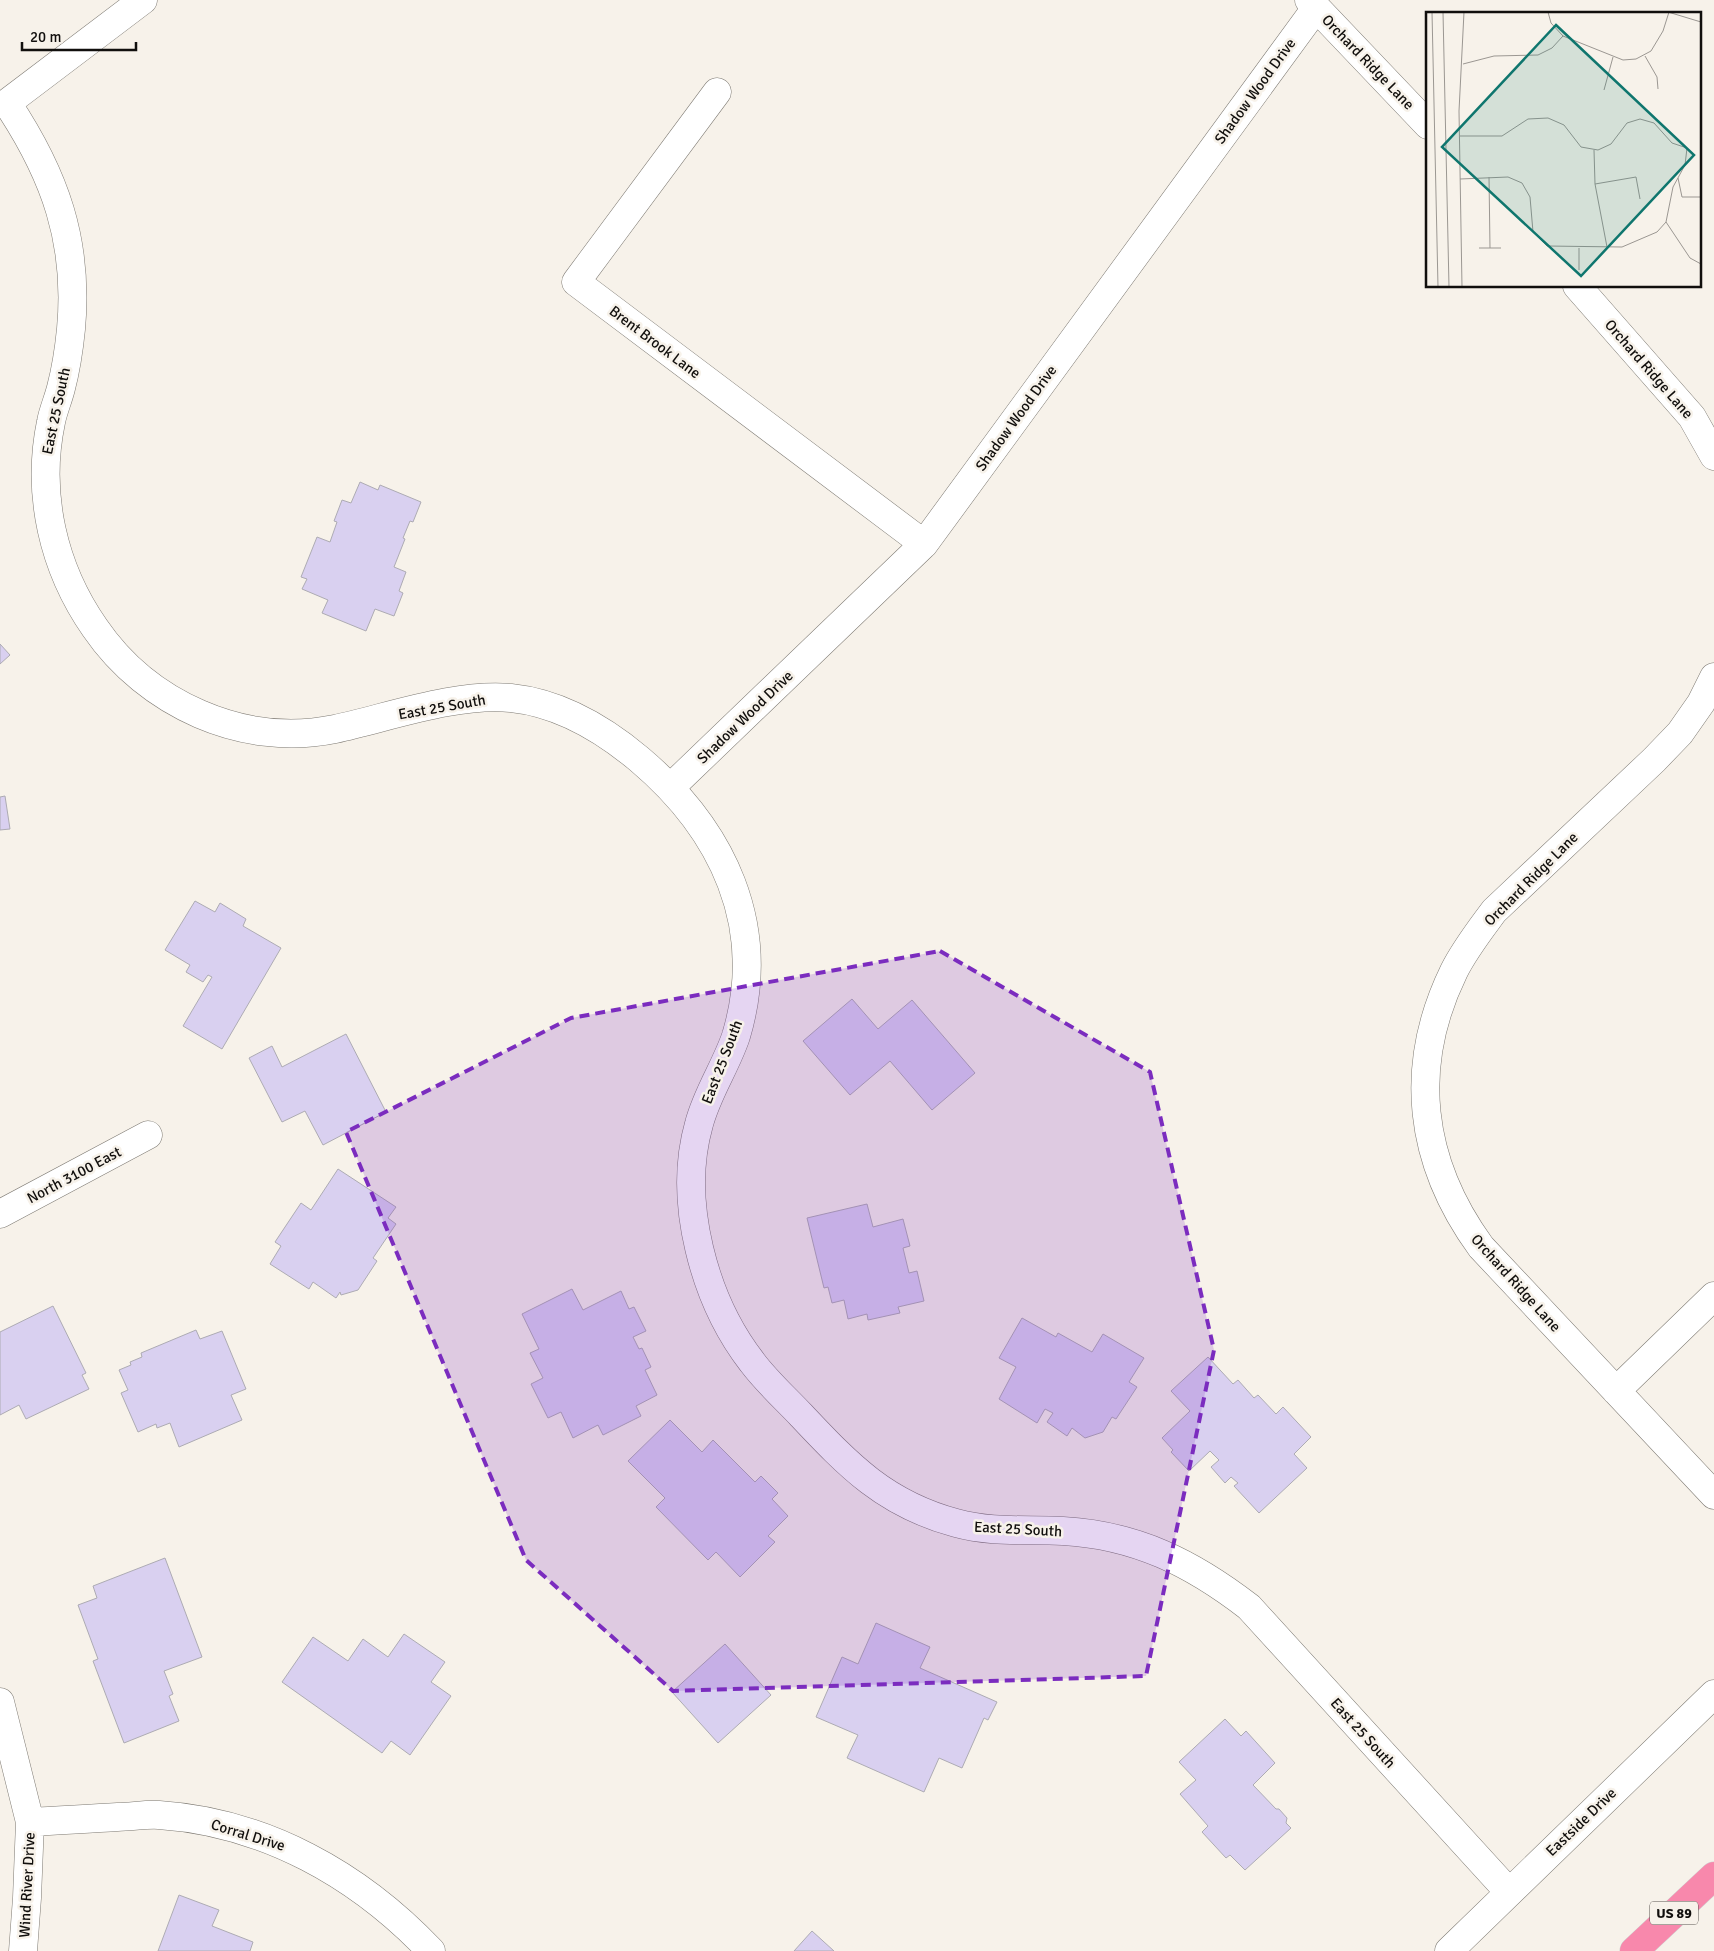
<svg xmlns="http://www.w3.org/2000/svg" width="1714" height="1951" viewBox="0 0 1714 1951" font-family="Signika,sans-serif">
	<style>
		.building { fill: #d9d0f0; stroke: #adabb3 }
		.lines { fill: none; stroke-linecap: round; stroke-linejoin: round }
		.street-casing { stroke: #7e7a73; stroke-width: 29 }
		.secondary-casing { stroke: #7e7a73; stroke-width: 29 }
		.highway-casing { stroke: #cfcfcf; stroke-width: 29 }
		.street { stroke: #fff; stroke-width: 28 }
		.secondary { stroke: #fff; stroke-width: 28 }
		.highway { stroke: #f888ac; stroke-width: 28 }
		.marked { fill: #7b2cbf; fill-opacity: 0.2; stroke: #7b2cbf; stroke-width: 4; stroke-dasharray: 10 6; stroke-linejoin: round }
		.labels { text-anchor: middle; dominant-baseline: central; stroke-width: 5; stroke-linejoin: round; paint-order: stroke }
		.shield { fill: #f7f2ea; stroke: #56534f; stroke-width: 1 }
		.shield-label { font-size: 14px; font-weight: bold; fill: #110f0d }
		.street-label { font-size: 15px; fill: #110f0d; stroke: #f7f2ea }
		.inset-road { fill: none; stroke: #9b9792; stroke-width: 1 }
		.view { fill: #0f766e; fill-opacity: 0.15; stroke: #0f766e; stroke-width: 2.5 }
		.inset-edge { fill: none; stroke: #110f0d; stroke-width: 2.5 }
	</style>
	<rect width="100%" height="100%" fill="#f7f2ea"/>
	<path class="building" d="M 360,482 L 378,490 L 380,485 L 421,502 L 413,522 L 410,521 L 403,538 L 405,539 L 394,567 L 406,572 L 399,591 L 403,593 L 394,616 L 375,609 L 366,631 L 322,613 L 328,600 L 302,589 L 307,579 L 301,577 L 317,537 L 330,542 L 337,522 L 334,521 L 342,500 L 351,503 Z
		M 0,644 L 10,655 L 0,664 Z
		M 5,796 L 10,829 L 0,830 L 0,797 Z
		M 195,901 L 215,912 L 220,903 L 246,919 L 243,926 L 281,948 L 222,1049 L 183,1026 L 212,977 L 208,975 L 203,982 L 186,972 L 190,965 L 165,950 Z
		M 852,999 L 878,1029 L 912,1000 L 975,1073 L 932,1110 L 890,1061 L 850,1095 L 803,1041 Z
		M 346,1034 L 386,1112 L 323,1145 L 305,1111 L 282,1122 L 249,1058 L 272,1046 L 282,1067 Z
		M 338,1169 L 396,1207 L 388,1218 L 396,1224 L 373,1258 L 377,1261 L 358,1290 L 341,1295 L 340,1292 L 336,1298 L 313,1282 L 309,1289 L 270,1264 L 281,1246 L 275,1242 L 301,1203 L 311,1210 Z
		M 867,1204 L 873,1227 L 903,1219 L 910,1246 L 903,1248 L 909,1273 L 917,1271 L 924,1301 L 898,1307 L 900,1313 L 868,1320 L 867,1314 L 848,1319 L 844,1300 L 832,1303 L 828,1287 L 824,1288 L 807,1218 Z
		M 572,1289 L 583,1310 L 621,1291 L 629,1309 L 634,1307 L 646,1331 L 633,1337 L 639,1349 L 642,1348 L 651,1367 L 645,1370 L 657,1395 L 636,1406 L 641,1416 L 603,1435 L 598,1425 L 573,1438 L 561,1412 L 548,1418 L 531,1384 L 543,1378 L 530,1353 L 539,1349 L 522,1314 Z
		M 53,1306 L 86,1373 L 82,1375 L 89,1389 L 26,1419 L 19,1405 L 0,1415 L 0,1332 Z
		M 1022,1318 L 1056,1337 L 1058,1333 L 1092,1352 L 1103,1334 L 1144,1358 L 1129,1382 L 1137,1387 L 1116,1419 L 1112,1417 L 1103,1432 L 1085,1438 L 1072,1428 L 1067,1436 L 1047,1422 L 1053,1413 L 1045,1409 L 1037,1423 L 999,1399 L 1016,1367 L 999,1358 Z
		M 196,1330 L 200,1339 L 222,1331 L 246,1389 L 231,1395 L 242,1420 L 179,1447 L 170,1423 L 157,1428 L 156,1424 L 138,1432 L 121,1393 L 128,1390 L 119,1370 L 131,1365 L 130,1362 L 142,1357 L 141,1353 Z
		M 1208,1357 L 1233,1384 L 1238,1380 L 1254,1398 L 1258,1395 L 1276,1414 L 1283,1407 L 1311,1437 L 1294,1454 L 1307,1468 L 1259,1513 L 1234,1486 L 1238,1483 L 1231,1477 L 1225,1483 L 1211,1467 L 1219,1460 L 1210,1451 L 1189,1471 L 1171,1452 L 1173,1450 L 1162,1438 L 1190,1411 L 1171,1391 Z
		M 670,1420 L 702,1452 L 713,1440 L 755,1482 L 761,1476 L 778,1493 L 772,1499 L 788,1516 L 768,1536 L 775,1542 L 740,1577 L 716,1552 L 708,1560 L 656,1507 L 665,1498 L 628,1461 Z
		M 165,1558 L 202,1657 L 164,1671 L 173,1694 L 169,1696 L 179,1721 L 124,1743 L 93,1661 L 98,1659 L 78,1605 L 97,1598 L 93,1586 Z
		M 876,1623 L 930,1647 L 920,1668 L 997,1702 L 988,1720 L 984,1718 L 962,1768 L 939,1758 L 924,1792 L 847,1758 L 858,1735 L 816,1717 L 842,1657 L 858,1664 Z
		M 404,1634 L 445,1662 L 431,1682 L 451,1696 L 410,1755 L 391,1741 L 382,1753 L 282,1682 L 313,1637 L 348,1661 L 363,1639 L 388,1657 Z
		M 725,1644 L 771,1695 L 718,1743 L 672,1692 Z
		M 1225,1719 L 1241,1736 L 1246,1731 L 1275,1763 L 1253,1785 L 1276,1809 L 1279,1809 L 1287,1818 L 1286,1823 L 1291,1828 L 1245,1870 L 1230,1855 L 1226,1858 L 1202,1832 L 1208,1826 L 1180,1794 L 1196,1780 L 1179,1762 Z
		M 179,1895 L 219,1910 L 212,1926 L 253,1942 L 250,1951 L 158,1951 Z
		M 812,1931 L 834,1951 L 794,1951 Z"/>
	<g class="lines">
		<g class="street-casing">
			<path id="street" d="M 143,0 L 7,103 C 55,175 79,242 71,329 C 69,349 66,369 61,388 C 58,400 53,411 51,422 C 36,494 53,568 95,628 C 147,704 243,748 335,729 C 390,717 455,693 511,698 C 560,703 602,728 639,759 C 723,830 769,926 736,1036 C 726,1066 707,1093 699,1124 C 677,1201 704,1300 752,1362 C 766,1381 785,1398 801,1415 C 849,1466 885,1504 956,1523 C 992,1533 1027,1529 1063,1531 C 1136,1535 1192,1563 1249,1607 L 1509,1892
				M 1309,0 L 1428,125
				M 717,92 L 576,282 L 924,544
				M 1577,286 L 1692,417 L 1714,456
				M 1714,677 L 1701,703 L 1680,733 L 1654,760 L 1494,911 C 1480,930 1465,949 1454,971 C 1407,1067 1419,1162 1481,1247 L 1714,1495
				M 670,788 L 924,544 L 1316,8
				M 0,1214 L 148,1135
				M 1616,1391 L 1714,1296
				M 0,1702 L 30,1822 L 27,1898 L 23,1951
				M 30,1822 C 59,1820 88,1819 118,1817 C 131,1817 146,1814 159,1815 C 265,1822 359,1875 431,1951"/>
		</g>
		<g class="secondary-casing">
			<path id="secondary" d="M 1449,1951 L 1714,1694"/>
		</g>
		<g class="highway-casing">
			<path id="highway" d="M 1634,1951 L 1714,1876"/>
		</g>
		<use href="#street" class="street"/>
		<use href="#secondary" class="secondary"/>
		<use href="#highway" class="highway"/>
	</g>
	<path class="marked" d="M 940,951 L 1150,1072 L 1214,1350 L 1146,1676 L 673,1691 L 526,1560 L 346,1132 L 571,1018 Z"/>
	<g class="labels">
		<rect class="shield" x="1650" y="1901.5" width="48" height="23" rx="4"/>
		<g class="shield-label">
			<text x="1674" y="1913">US 89</text>
		</g>
		<g class="street-label">
			<text transform="translate(1368 62) rotate(46)">Orchard Ridge Lane</text>
			<text transform="translate(1255 91) rotate(-54)">Shadow Wood Drive</text>
			<text transform="translate(655 342) rotate(37)">Brent Brook Lane</text>
			<text transform="translate(1649 369) rotate(49)">Orchard Ridge Lane</text>
			<text transform="translate(56 411) rotate(-78)">East 25 South</text>
			<text transform="translate(1016 418) rotate(-54)">Shadow Wood Drive</text>
			<text transform="translate(442 707) rotate(-10)">East 25 South</text>
			<text transform="translate(745 717) rotate(-44)">Shadow Wood Drive</text>
			<text transform="translate(1531 879) rotate(-45)">Orchard Ridge Lane</text>
			<text transform="translate(722 1062) rotate(-69)">East 25 South</text>
			<text transform="translate(74 1175) rotate(-28)">North 3100 East</text>
			<text transform="translate(1516 1283) rotate(48)">Orchard Ridge Lane</text>
			<text transform="translate(1018 1529) rotate(3)">East 25 South</text>
			<text transform="translate(1363 1733) rotate(48)">East 25 South</text>
			<text transform="translate(1581 1822) rotate(-44)">Eastside Drive</text>
			<text transform="translate(248 1835) rotate(17)">Corral Drive</text>
			<text transform="translate(27 1885) rotate(-87)">Wind River Drive</text>
		</g>
	</g>
	<g transform="translate(1426 12)">
		<rect width="275" height="275" fill="#f7f2ea"/>
		<path class="inset-road" d="M 6,0 L 12,275M 17,0 L 23,275M 122,0 L 125,11 L 137,24 L 197,48 L 210,47 L 225,39 L 237,19 L 243,0M 242,0 L 275,10M 219,44 L 231,65 L 232,77M 37,52 L 68,44 L 112,43 L 126,36 L 137,24M 178,78 L 187,45M 34,124 L 76,124 L 102,107 L 122,106 L 138,113 L 155,135 L 172,138 L 185,132 L 201,111 L 214,107 L 228,111 L 246,131 L 261,136 L 259,153 L 247,175 L 240,210 L 231,220 L 196,235 L 121,234 L 107,220 L 104,185 L 96,171 L 82,165 L 34,167M 168,138 L 169,172 L 181,235M 63,165 L 64,236M 252,166 L 256,185 L 275,185M 169,172 L 210,165 L 214,187M 240,210 L 264,246 L 275,252M 53,236 L 75,236M 153,236 L 153,258M 0,258 L 0,275M 36,275 L 33,99 L 38,0"/>
		<path class="view" d="M 130,13 L 268,143 L 155,264 L 16,135 Z"/>
		<rect width="275" height="275" class="inset-edge"/>
	</g>
	<path d="M22 42v8h114v-8" fill="none" stroke="#110f0d" stroke-width="2.5"/>
	<text x="30" y="42" font-size="15" fill="#110f0d" stroke="#f7f2ea" stroke-width="4" paint-order="stroke">20 m</text>
</svg>
